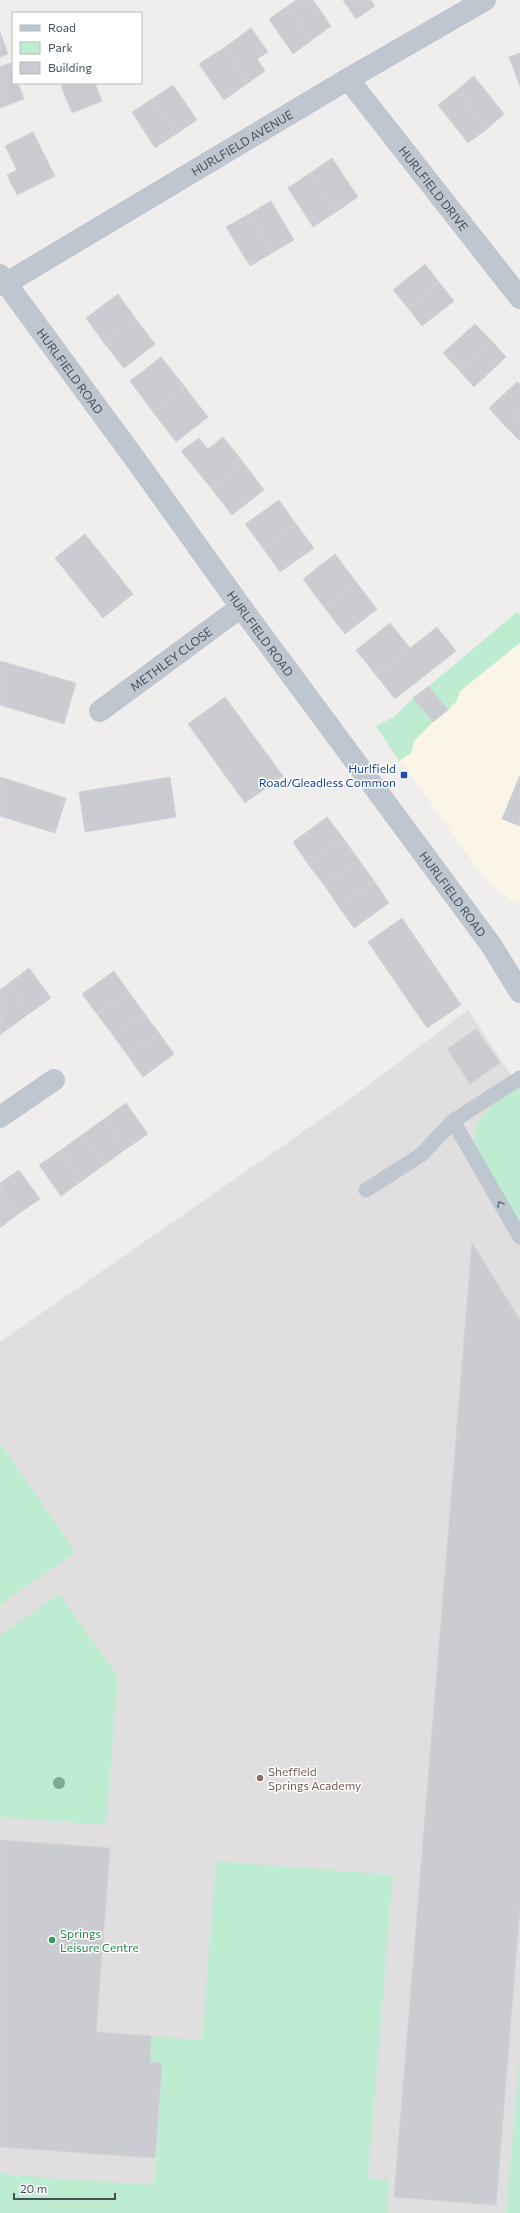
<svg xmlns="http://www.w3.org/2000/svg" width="520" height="2213" viewBox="0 0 520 2213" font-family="Commissioner,sans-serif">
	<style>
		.commercial { fill: #faf5e6 }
		.education { fill: #e0dede }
		.green { fill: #bdecd0 }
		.building { fill: #caccd2; stroke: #d1d3d8 }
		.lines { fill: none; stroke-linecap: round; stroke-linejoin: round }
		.service { stroke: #bec7cf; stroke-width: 15 }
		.minor { stroke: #bec7cf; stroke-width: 22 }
		.tree { fill: #7bac93 }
		.oneway { stroke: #6a747c }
		.transit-dot { fill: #1a4fb4; stroke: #fff; stroke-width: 1.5 }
		.education-dot { fill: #8d6e63; stroke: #fff; stroke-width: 1.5 }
		.leisure-dot { fill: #2e9e5b; stroke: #fff; stroke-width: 1.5 }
		.labels { text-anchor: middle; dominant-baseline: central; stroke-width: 3; stroke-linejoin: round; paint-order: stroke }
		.street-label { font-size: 12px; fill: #465059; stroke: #fff }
		.transit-label { font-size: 12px; fill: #164399; stroke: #fff; text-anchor: end }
		.education-label { font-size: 12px; fill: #785e54; stroke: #fff; text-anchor: start }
		.leisure-label { font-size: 12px; fill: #27864d; stroke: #fff; text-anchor: start }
	</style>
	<rect width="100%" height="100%" fill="#f0eded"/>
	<path class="commercial" d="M 518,611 L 520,614 L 520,903 L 511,900 L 496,890 L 479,871 L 376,726 L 395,716 Z"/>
	<path class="education" d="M 468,1010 L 520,1089 L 520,2213 L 0,2213 L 0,1342 L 350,1099 Z"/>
	<path class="green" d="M 518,611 L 520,614 L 520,643 L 460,691 L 456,702 L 448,710 L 429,686 Z
		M 413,698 L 433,722 L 414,741 L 411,753 L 399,761 L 376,726 L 395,716 Z
		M 519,1087 L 520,1089 L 520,1225 C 505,1202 467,1155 476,1127 C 483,1108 504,1097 519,1087 Z
		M 0,1443 L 76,1552 L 0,1605 Z
		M 59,1594 L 118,1676 L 106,1825 L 0,1817 L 0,1635 Z
		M 216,1861 L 393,1875 L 368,2178 L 389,2179 L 387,2213 L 0,2213 L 0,2174 L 154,2185 L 162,2063 L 150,2062 L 151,2036 L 202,2040 Z
		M 520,2051 L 520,2213 L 506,2213 Z"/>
	<path class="building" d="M 296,0 L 313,0 L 331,26 L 312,40 L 288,6 Z
		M 343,0 L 371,0 L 375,6 L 356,19 Z
		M 288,6 L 312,40 L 293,54 L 269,19 Z
		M 251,28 L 268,52 L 257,59 L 265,71 L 248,83 L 224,48 Z
		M 0,32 L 8,54 L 0,57 Z
		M 224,48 L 248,83 L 224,100 L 199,64 Z
		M 520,53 L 520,87 L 509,57 Z
		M 10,63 L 13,70 L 13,83 L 18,83 L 24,99 L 0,108 L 0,67 Z
		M 474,76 L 504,114 L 487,129 L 457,90 Z
		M 67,83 L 95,83 L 102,101 L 72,113 L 61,86 Z
		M 173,85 L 197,120 L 176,134 L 152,99 Z
		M 457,90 L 487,129 L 468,143 L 438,105 Z
		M 152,99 L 176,134 L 155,148 L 132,112 Z
		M 33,132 L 55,176 L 17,195 L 7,175 L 17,170 L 5,146 Z
		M 332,158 L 358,197 L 336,212 L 310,173 Z
		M 310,173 L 336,212 L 313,227 L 288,188 Z
		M 271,201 L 294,240 L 272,253 L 249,214 Z
		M 249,214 L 272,253 L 250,266 L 226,227 Z
		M 425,264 L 439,282 L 408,308 L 393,290 Z
		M 439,282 L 454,301 L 422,326 L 408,308 Z
		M 118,294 L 136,319 L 104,343 L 86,318 Z
		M 136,319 L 155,344 L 124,368 L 104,343 Z
		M 475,324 L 491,340 L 459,370 L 443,353 Z
		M 491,340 L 506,357 L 474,387 L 459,370 Z
		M 161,357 L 185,387 L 153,412 L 130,381 Z
		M 517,382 L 520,384 L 520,413 L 506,427 L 489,408 Z
		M 185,387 L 208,417 L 176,442 L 153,412 Z
		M 520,413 L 520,441 L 506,427 Z
		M 223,437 L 243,462 L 211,488 L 181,451 L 199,438 L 208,449 Z
		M 243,462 L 264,490 L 232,515 L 211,488 Z
		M 279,500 L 296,524 L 263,548 L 245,524 Z
		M 296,524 L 314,548 L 280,572 L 263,548 Z
		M 85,534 L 133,594 L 103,618 L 55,558 Z
		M 335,554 L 356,582 L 324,607 L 303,579 Z
		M 356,582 L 377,609 L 345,634 L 324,607 Z
		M 390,623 L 410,648 L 376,675 L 356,650 Z
		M 437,627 L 456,651 L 395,699 L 376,675 Z
		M 0,661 L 76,683 L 64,724 L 0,705 Z
		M 429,686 L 448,710 L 433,722 L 413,698 Z
		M 225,697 L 283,776 L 245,803 L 188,724 Z
		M 520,775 L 520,826 L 502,819 Z
		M 0,777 L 66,798 L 55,833 L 0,816 Z
		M 170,777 L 176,817 L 85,832 L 79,792 Z
		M 327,817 L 343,838 L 308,864 L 293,842 Z
		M 343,838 L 359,860 L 324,885 L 308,864 Z
		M 359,860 L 374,881 L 339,907 L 324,885 Z
		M 374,881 L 389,903 L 354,928 L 339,907 Z
		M 402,918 L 461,1005 L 427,1028 L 368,942 Z
		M 29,968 L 51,998 L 30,1013 L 8,984 Z
		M 114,971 L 129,992 L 97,1014 L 82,994 Z
		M 8,984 L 30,1013 L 8,1029 L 0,1017 L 0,990 Z
		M 129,992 L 144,1013 L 113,1035 L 97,1014 Z
		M 144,1013 L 159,1033 L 128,1056 L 113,1035 Z
		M 0,1017 L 8,1029 L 0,1035 Z
		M 476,1029 L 500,1063 L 470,1084 L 447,1049 Z
		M 159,1033 L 174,1054 L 143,1077 L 128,1056 Z
		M 126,1103 L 148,1134 L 126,1149 L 104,1119 Z
		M 104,1119 L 126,1149 L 104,1165 L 83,1134 Z
		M 83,1134 L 104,1165 L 83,1180 L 61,1150 Z
		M 61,1150 L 83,1180 L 61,1196 L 39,1165 Z
		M 19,1170 L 40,1199 L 18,1214 L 0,1189 L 0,1183 Z
		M 0,1189 L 18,1214 L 0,1228 Z
		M 472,1243 L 520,1320 L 520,1907 L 496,2205 L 394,2197 Z
		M 0,1840 L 110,1848 L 96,2032 L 151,2036 L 150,2062 L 162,2063 L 155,2158 L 0,2147 Z"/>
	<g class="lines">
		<path class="service" d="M 453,1121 L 520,1237
			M 366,1190 L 421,1155 L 453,1121 L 520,1078"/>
		<g class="minor">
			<path id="s1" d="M 348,79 L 520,298"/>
			<path id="s2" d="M 0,275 L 138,463 L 241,607 L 491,945 L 520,992"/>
			<path id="s3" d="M 0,285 L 5,284 L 348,79 L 485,0"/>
			<path id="s4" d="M 100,711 L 241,607"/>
			<path d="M 0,1117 L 54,1080"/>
		</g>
	</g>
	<circle class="tree" cx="59" cy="1783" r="6"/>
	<defs><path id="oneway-chevron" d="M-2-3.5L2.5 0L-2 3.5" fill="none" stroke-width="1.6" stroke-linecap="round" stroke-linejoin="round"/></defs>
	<use class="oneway" href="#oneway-chevron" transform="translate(500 1204) rotate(-120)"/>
	<rect class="transit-dot" x="400" y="771" width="8" height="8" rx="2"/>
	<circle class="education-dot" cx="260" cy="1778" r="4"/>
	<circle class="leisure-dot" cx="52" cy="1940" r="4"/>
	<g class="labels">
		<g class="street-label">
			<text stroke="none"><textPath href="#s3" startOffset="281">HURLFIELD AVENUE</textPath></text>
			<text stroke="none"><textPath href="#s1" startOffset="139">HURLFIELD DRIVE</textPath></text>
			<text stroke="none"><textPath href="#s2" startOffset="119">HURLFIELD ROAD</textPath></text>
			<text stroke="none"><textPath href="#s2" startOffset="443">HURLFIELD ROAD</textPath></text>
			<text stroke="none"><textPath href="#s4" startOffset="88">METHLEY CLOSE</textPath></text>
			<text stroke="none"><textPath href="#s2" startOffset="767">HURLFIELD ROAD</textPath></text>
		</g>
		<g class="transit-label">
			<text x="396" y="768">Hurlfield<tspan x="396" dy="14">Road/Gleadless Common</tspan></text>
		</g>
		<g class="education-label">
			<text x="268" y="1771">Sheffield<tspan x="268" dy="14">Springs Academy</tspan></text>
		</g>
		<g class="leisure-label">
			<text x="60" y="1933">Springs<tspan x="60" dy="14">Leisure Centre</tspan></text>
		</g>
	</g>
	<rect x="12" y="12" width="130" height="72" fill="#ffffff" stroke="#b5b9bd"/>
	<rect x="20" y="25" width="20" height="6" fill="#bec7cf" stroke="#b5b9bd"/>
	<text x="48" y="32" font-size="12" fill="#465059">Road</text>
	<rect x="20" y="42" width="20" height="12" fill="#bdecd0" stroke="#b5b9bd"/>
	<text x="48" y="52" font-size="12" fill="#465059">Park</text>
	<rect x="20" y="62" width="20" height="12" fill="#caccd2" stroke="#b5b9bd"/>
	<text x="48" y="72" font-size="12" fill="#465059">Building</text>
	<path d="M14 2193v6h101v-6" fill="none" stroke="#465059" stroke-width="2"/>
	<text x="20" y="2193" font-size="12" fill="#465059" stroke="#ffffff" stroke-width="3" paint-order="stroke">20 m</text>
</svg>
